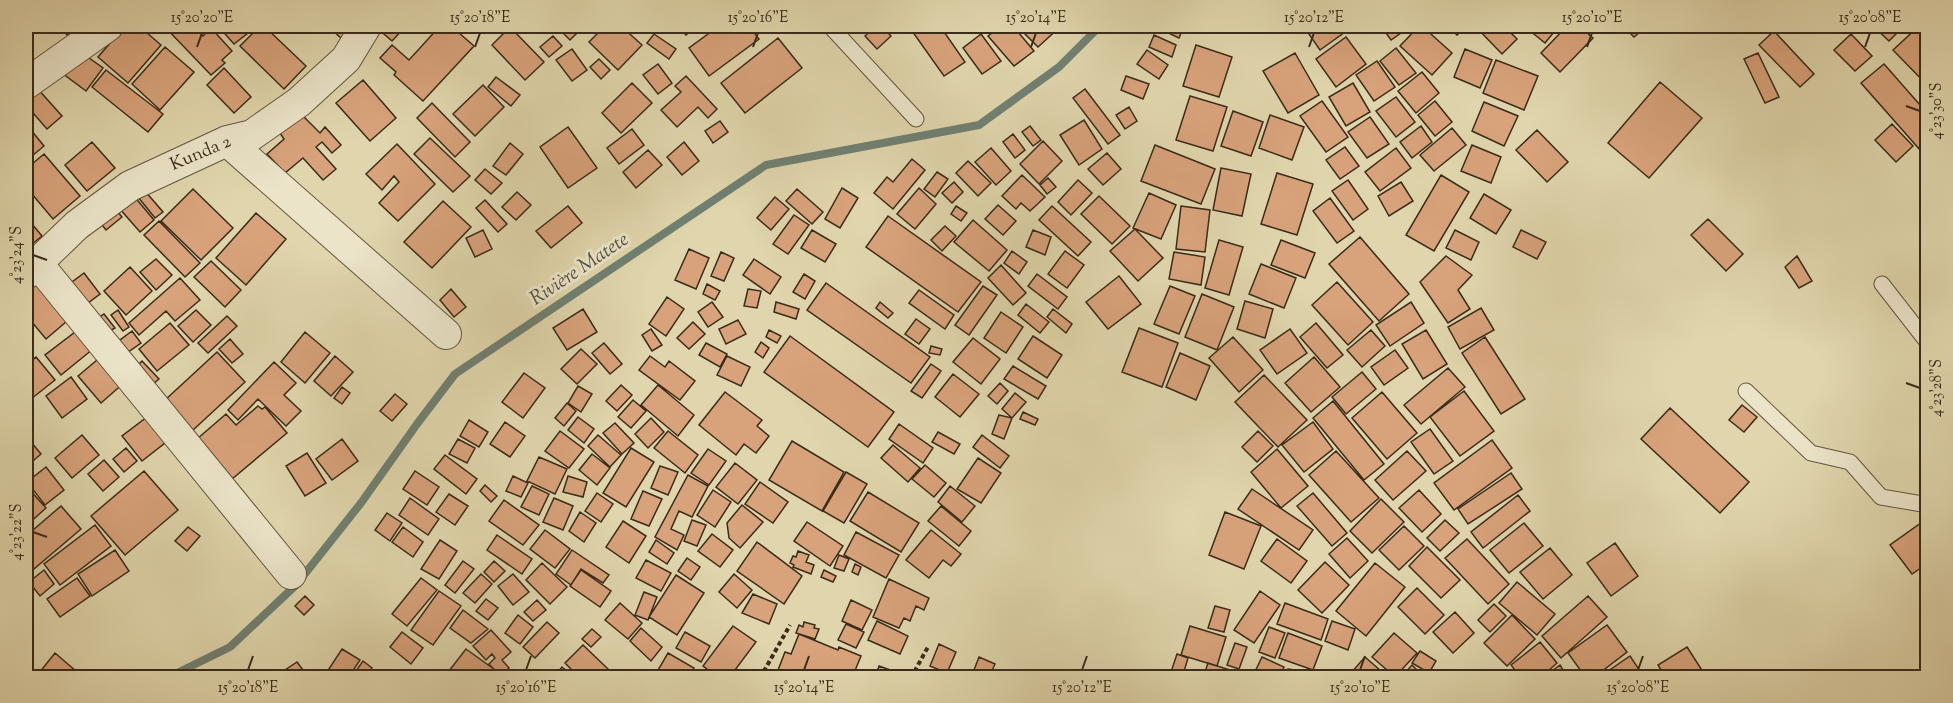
<svg xmlns="http://www.w3.org/2000/svg" width="1953" height="703" viewBox="0 0 1953 703" font-family="'Sorts Mill Goudy',serif">
	<style>
		.lines { fill: none; stroke-linecap: round; stroke-linejoin: round }
		.stream { stroke: #708072; stroke-width: 8 }
		.building { fill: #d8a27a; stroke: #3a2b1a; stroke-width: 1.5 }
		.lane-casing { stroke: #64563e; stroke-width: 17 }
		.street-casing { stroke: #64563e; stroke-width: 32 }
		.path { stroke: #3a2b1a; stroke-width: 4; stroke-dasharray: 4.5 3; stroke-linecap: butt }
		.lane { stroke: #ebe4c9; stroke-width: 15 }
		.street { stroke: #ebe4c9; stroke-width: 30 }
		.ticks { fill: none; stroke: #3a2b1a; stroke-width: 2 }
		.labels { text-anchor: middle; dominant-baseline: central; stroke-width: 6; stroke-linejoin: round; paint-order: stroke }
		.street-label { font-size: 18px; fill: #3a2b1a; stroke: #ebe4c9 }
		.water-label { font-size: 20px; font-style: italic; fill: #504e3e; stroke: #ebe4c9 }
		.neatline { fill: none; stroke: #3a2b1a; stroke-width: 2 }
		.ticks-label { font-size: 15px; text-anchor: middle; fill: #3a2b1a }
	</style>
	<rect width="100%" height="100%" fill="#e0d5ac"/>
	<filter id="stains"><feTurbulence type="fractalNoise" baseFrequency=".00333" numOctaves="4"/><feColorMatrix values="0 0 0 0 .2 0 0 0 0 .09 0 0 0 0 .02 0 0 0 .5 -.17"/></filter>
	<radialGradient id="worn" r=".72"><stop offset=".6" stop-color="#630" stop-opacity="0"/><stop offset="1" stop-color="#630" stop-opacity=".3"/></radialGradient>
	<g class="lines">
		<path class="stream" d="M 167,678 L 230,647 L 296,585 L 361,503 L 417,424 L 455,374 L 766,165 L 979,125 L 1059,67 L 1100,26"/>
	</g>
	<path class="building" d="M 60,26 L 80,26 L 67,35 Z
		M 125,26 L 139,26 L 161,45 L 128,83 L 98,57 Z
		M 164,26 L 193,26 L 203,36 L 211,28 L 232,51 L 222,60 L 225,63 L 211,75 Z
		M 218,26 L 257,26 L 234,44 Z
		M 260,26 L 264,26 L 306,66 L 284,89 L 240,46 Z
		M 328,26 L 350,26 L 344,41 Z
		M 379,26 L 406,26 L 392,41 L 377,28 Z
		M 440,26 L 451,26 L 474,46 L 423,101 L 394,75 L 396,72 L 380,58 L 392,45 L 409,60 Z
		M 556,26 L 574,26 L 579,31 L 570,40 Z
		M 605,26 L 621,26 L 642,45 L 618,70 L 589,42 Z
		M 677,26 L 697,26 L 686,35 Z
		M 719,26 L 749,26 L 759,39 L 709,76 L 689,48 Z
		M 876,26 L 881,26 L 891,36 L 877,49 L 865,36 Z
		M 920,26 L 940,26 L 965,62 L 944,76 L 912,31 Z
		M 1001,26 L 1013,26 L 1034,51 L 1014,66 L 988,36 Z
		M 1031,26 L 1061,26 L 1038,47 L 1023,32 Z
		M 1167,26 L 1184,26 L 1179,38 L 1164,31 Z
		M 1307,26 L 1341,26 L 1345,32 L 1320,50 L 1304,27 Z
		M 1381,26 L 1411,26 L 1391,40 Z
		M 1419,26 L 1422,26 L 1452,53 L 1432,75 L 1400,46 Z
		M 1448,26 L 1467,26 L 1457,35 Z
		M 1475,26 L 1504,26 L 1517,39 L 1502,54 Z
		M 1533,26 L 1559,26 L 1545,43 L 1529,30 Z
		M 1567,26 L 1579,26 L 1593,38 L 1560,72 L 1541,53 Z
		M 1623,26 L 1647,26 L 1634,37 Z
		M 1873,26 L 1904,26 L 1889,41 Z
		M 1919,26 L 1928,26 L 1928,86 L 1893,50 Z
		M 510,27 L 544,62 L 525,80 L 492,45 Z
		M 1774,31 L 1814,74 L 1800,87 L 1759,45 Z
		M 654,34 L 676,49 L 669,59 L 647,43 Z
		M 981,34 L 1001,61 L 982,74 L 963,48 Z
		M 1851,34 L 1872,56 L 1855,71 L 1834,50 Z
		M 1154,35 L 1176,45 L 1172,57 L 1149,47 Z
		M 553,36 L 562,46 L 549,57 L 540,47 Z
		M 1346,37 L 1366,64 L 1336,87 L 1316,59 Z
		M 778,38 L 802,68 L 745,113 L 721,83 Z
		M 1196,45 L 1232,57 L 1219,97 L 1183,86 Z
		M 165,47 L 194,72 L 160,110 L 132,84 Z
		M 1396,48 L 1416,73 L 1399,85 L 1380,61 Z
		M 572,49 L 587,70 L 572,81 L 556,60 Z
		M 1465,49 L 1492,60 L 1480,88 L 1454,77 Z
		M 78,50 L 103,68 L 86,91 L 62,73 Z
		M 1147,50 L 1168,65 L 1159,79 L 1137,64 Z
		M 1295,53 L 1319,95 L 1288,113 L 1263,71 Z
		M 1758,53 L 1779,97 L 1765,103 L 1744,59 Z
		M 599,59 L 610,70 L 601,79 L 590,67 Z
		M 1496,60 L 1538,76 L 1524,110 L 1483,93 Z
		M 1377,61 L 1395,87 L 1374,101 L 1356,75 Z
		M 658,64 L 672,83 L 658,94 L 643,75 Z
		M 1884,64 L 1928,114 L 1928,159 L 1861,83 Z
		M 224,68 L 251,97 L 234,113 L 207,85 Z
		M 106,70 L 163,114 L 148,132 L 92,87 Z
		M 1422,72 L 1439,93 L 1416,113 L 1398,91 Z
		M 686,76 L 717,109 L 708,118 L 698,107 L 677,127 L 661,110 L 681,92 L 675,86 Z
		M 1126,76 L 1149,84 L 1143,99 L 1121,90 Z
		M 496,77 L 520,95 L 511,106 L 488,87 Z
		M 363,80 L 396,118 L 370,141 L 336,103 Z
		M 1660,82 L 1702,118 L 1649,178 L 1608,143 Z
		M 632,83 L 652,103 L 621,133 L 602,113 Z
		M 1353,83 L 1370,112 L 1346,126 L 1329,97 Z
		M 483,85 L 504,107 L 475,136 L 453,114 Z
		M 37,88 L 62,116 L 47,129 L 26,105 L 26,97 Z
		M 1085,89 L 1120,135 L 1108,144 L 1073,98 Z
		M 1190,96 L 1227,107 L 1213,151 L 1176,140 Z
		M 1396,97 L 1415,122 L 1396,137 L 1376,111 Z
		M 1322,101 L 1348,137 L 1326,152 L 1300,116 Z
		M 1435,101 L 1452,122 L 1435,136 L 1418,115 Z
		M 1484,102 L 1518,116 L 1504,146 L 1472,131 Z
		M 432,103 L 470,142 L 455,157 L 417,118 Z
		M 1129,107 L 1137,121 L 1125,129 L 1116,115 Z
		M 298,111 L 320,133 L 325,127 L 341,145 L 332,153 L 322,142 L 316,147 L 336,169 L 323,180 L 303,158 L 285,173 L 267,154 L 284,139 L 278,130 Z
		M 1233,111 L 1263,122 L 1251,156 L 1221,146 Z
		M 1270,115 L 1304,127 L 1292,160 L 1259,148 Z
		M 1370,117 L 1389,144 L 1367,158 L 1348,132 Z
		M 1084,120 L 1102,149 L 1079,165 L 1060,135 Z
		M 720,121 L 728,132 L 713,143 L 705,131 Z
		M 26,124 L 44,146 L 26,161 Z
		M 1892,124 L 1913,146 L 1896,162 L 1875,140 Z
		M 1030,126 L 1041,140 L 1033,146 L 1022,132 Z
		M 1421,126 L 1432,142 L 1412,158 L 1400,142 Z
		M 568,127 L 597,168 L 568,188 L 540,147 Z
		M 1452,128 L 1466,145 L 1434,171 L 1420,155 Z
		M 632,129 L 644,145 L 619,164 L 607,148 Z
		M 1537,130 L 1568,162 L 1547,182 L 1516,150 Z
		M 1013,134 L 1025,150 L 1015,158 L 1003,142 Z
		M 430,138 L 470,176 L 453,192 L 414,154 Z
		M 1043,141 L 1062,161 L 1039,184 L 1020,164 Z
		M 92,142 L 115,168 L 87,191 L 65,165 Z
		M 684,142 L 699,161 L 682,175 L 667,157 Z
		M 510,143 L 523,154 L 506,175 L 493,166 Z
		M 397,144 L 435,184 L 398,221 L 379,203 L 399,182 L 394,176 L 382,190 L 366,174 Z
		M 1155,145 L 1215,169 L 1201,204 L 1141,181 Z
		M 1472,145 L 1501,157 L 1491,183 L 1461,171 Z
		M 1345,147 L 1359,166 L 1340,179 L 1326,160 Z
		M 991,148 L 1011,171 L 996,185 L 975,162 Z
		M 1396,148 L 1411,168 L 1380,191 L 1365,172 Z
		M 648,150 L 662,165 L 636,188 L 623,172 Z
		M 1107,153 L 1121,169 L 1103,185 L 1088,169 Z
		M 44,154 L 80,196 L 53,219 L 26,187 L 26,169 Z
		M 912,159 L 925,170 L 893,209 L 874,193 L 887,177 L 893,182 Z
		M 968,161 L 991,183 L 978,196 L 956,173 Z
		M 1221,168 L 1251,174 L 1242,216 L 1213,210 Z
		M 485,169 L 502,183 L 491,194 L 475,180 Z
		M 937,172 L 948,179 L 935,197 L 924,189 Z
		M 1277,173 L 1313,184 L 1297,235 L 1261,224 Z
		M 1022,175 L 1045,197 L 1030,211 L 1021,203 L 1016,209 L 1002,196 Z
		M 1441,175 L 1469,192 L 1434,251 L 1406,235 Z
		M 1048,178 L 1056,187 L 1047,194 L 1040,185 Z
		M 1078,180 L 1092,193 L 1071,215 L 1058,202 Z
		M 1348,180 L 1368,209 L 1353,220 L 1332,191 Z
		M 954,182 L 963,192 L 952,203 L 942,193 Z
		M 1401,182 L 1413,201 L 1389,216 L 1378,196 Z
		M 842,188 L 858,198 L 840,228 L 825,219 Z
		M 919,188 L 936,204 L 915,229 L 897,214 Z
		M 193,189 L 233,228 L 201,260 L 161,221 Z
		M 797,189 L 823,212 L 812,224 L 786,201 Z
		M 145,191 L 163,212 L 155,218 L 138,197 Z
		M 517,192 L 531,205 L 516,220 L 502,207 Z
		M 1149,193 L 1176,205 L 1161,239 L 1133,228 Z
		M 1484,194 L 1511,210 L 1496,234 L 1470,218 Z
		M 133,195 L 154,220 L 140,232 L 119,208 Z
		M 1099,196 L 1130,226 L 1112,244 L 1081,214 Z
		M 775,197 L 789,209 L 771,230 L 757,218 Z
		M 1330,198 L 1354,231 L 1337,243 L 1313,211 Z
		M 485,200 L 507,224 L 498,232 L 476,208 Z
		M 443,201 L 471,227 L 432,268 L 404,242 Z
		M 111,204 L 122,217 L 106,230 L 95,216 Z
		M 998,205 L 1016,221 L 1003,235 L 985,219 Z
		M 568,206 L 582,223 L 551,248 L 536,231 Z
		M 956,206 L 967,213 L 961,221 L 951,214 Z
		M 1052,206 L 1091,242 L 1078,256 L 1039,220 Z
		M 1181,206 L 1210,210 L 1205,252 L 1176,249 Z
		M 256,213 L 286,239 L 246,285 L 216,258 Z
		M 794,215 L 809,225 L 788,254 L 773,244 Z
		M 888,216 L 981,282 L 958,312 L 866,247 Z
		M 26,217 L 42,236 L 26,249 Z
		M 1708,219 L 1743,254 L 1726,271 L 1691,235 Z
		M 973,220 L 1007,250 L 989,271 L 954,242 Z
		M 159,221 L 200,263 L 185,277 L 144,235 Z
		M 945,226 L 956,236 L 942,251 L 931,240 Z
		M 1135,229 L 1163,258 L 1138,281 L 1110,251 Z
		M 483,230 L 492,249 L 475,257 L 466,238 Z
		M 812,230 L 836,244 L 825,262 L 801,248 Z
		M 1033,230 L 1051,237 L 1045,255 L 1026,247 Z
		M 1455,230 L 1479,242 L 1471,260 L 1446,248 Z
		M 1521,230 L 1546,242 L 1537,259 L 1513,247 Z
		M 1360,237 L 1409,294 L 1379,321 L 1329,264 Z
		M 1219,240 L 1243,247 L 1229,295 L 1205,288 Z
		M 1281,240 L 1315,253 L 1305,278 L 1271,265 Z
		M 689,249 L 709,258 L 696,289 L 675,280 Z
		M 1012,251 L 1027,262 L 1019,274 L 1004,263 Z
		M 1065,251 L 1084,265 L 1067,288 L 1048,274 Z
		M 721,252 L 734,258 L 724,281 L 711,276 Z
		M 1174,252 L 1205,257 L 1201,285 L 1169,279 Z
		M 1446,256 L 1472,275 L 1458,290 L 1470,309 L 1448,323 L 1420,282 Z
		M 1797,256 L 1812,281 L 1799,288 L 1785,267 Z
		M 156,259 L 172,275 L 156,290 L 140,272 Z
		M 754,259 L 781,277 L 770,294 L 743,275 Z
		M 211,261 L 241,290 L 225,307 L 194,277 Z
		M 1261,264 L 1296,278 L 1284,308 L 1249,294 Z
		M 1001,265 L 1026,293 L 1013,305 L 988,278 Z
		M 130,267 L 152,291 L 126,315 L 104,291 Z
		M 36,272 L 73,316 L 46,339 L 26,315 L 26,281 Z
		M 84,273 L 100,294 L 84,306 L 68,285 Z
		M 804,274 L 815,281 L 805,299 L 793,292 Z
		M 1037,274 L 1067,297 L 1058,309 L 1028,286 Z
		M 1119,276 L 1141,304 L 1108,329 L 1086,302 Z
		M 180,278 L 200,300 L 175,321 L 166,311 L 139,335 L 129,323 Z
		M 1337,282 L 1373,322 L 1348,345 L 1312,305 Z
		M 826,283 L 930,357 L 911,383 L 807,310 Z
		M 707,284 L 720,291 L 715,300 L 703,294 Z
		M 983,286 L 997,295 L 969,335 L 955,325 Z
		M 1170,286 L 1195,296 L 1179,334 L 1154,324 Z
		M 451,289 L 466,307 L 454,317 L 440,300 Z
		M 748,289 L 761,291 L 757,308 L 744,306 Z
		M 919,290 L 954,315 L 945,329 L 909,303 Z
		M 1202,294 L 1234,307 L 1217,350 L 1185,337 Z
		M 667,297 L 684,309 L 666,336 L 649,324 Z
		M 1245,301 L 1273,309 L 1265,338 L 1237,329 Z
		M 712,302 L 723,317 L 708,327 L 698,312 Z
		M 776,302 L 799,309 L 796,319 L 774,312 Z
		M 880,302 L 893,313 L 888,318 L 876,308 Z
		M 1411,302 L 1424,323 L 1390,346 L 1376,325 Z
		M 1026,304 L 1049,322 L 1040,333 L 1018,315 Z
		M 1481,308 L 1494,330 L 1460,349 L 1448,327 Z
		M 583,309 L 597,332 L 567,350 L 553,328 Z
		M 1053,309 L 1072,324 L 1066,333 L 1047,317 Z
		M 118,310 L 129,327 L 123,331 L 111,315 Z
		M 196,310 L 211,325 L 193,342 L 178,326 Z
		M 1001,312 L 1023,327 L 1006,353 L 984,338 Z
		M 104,314 L 115,328 L 108,332 L 98,318 Z
		M 227,316 L 237,326 L 208,353 L 198,343 Z
		M 916,319 L 930,329 L 919,344 L 905,334 Z
		M 738,320 L 746,334 L 726,344 L 719,329 Z
		M 693,322 L 705,334 L 689,349 L 677,338 Z
		M 170,323 L 189,345 L 157,371 L 139,349 Z
		M 1316,323 L 1343,355 L 1327,368 L 1300,337 Z
		M 83,326 L 98,345 L 61,375 L 45,355 Z
		M 1139,328 L 1178,343 L 1162,387 L 1122,372 Z
		M 651,329 L 662,345 L 652,351 L 642,335 Z
		M 1290,329 L 1307,353 L 1277,374 L 1260,350 Z
		M 769,330 L 781,336 L 777,343 L 766,337 Z
		M 1371,330 L 1385,346 L 1362,367 L 1347,350 Z
		M 1426,330 L 1447,364 L 1423,379 L 1402,344 Z
		M 132,331 L 141,343 L 124,355 L 116,343 Z
		M 305,332 L 330,353 L 305,383 L 281,362 Z
		M 790,336 L 894,412 L 868,447 L 764,372 Z
		M 1033,336 L 1062,355 L 1047,378 L 1018,359 Z
		M 1233,337 L 1263,370 L 1239,392 L 1209,358 Z
		M 1485,337 L 1525,399 L 1501,414 L 1462,353 Z
		M 973,338 L 1000,359 L 981,384 L 953,362 Z
		M 230,339 L 243,354 L 232,363 L 219,349 Z
		M 761,342 L 769,348 L 763,358 L 755,352 Z
		M 604,343 L 622,364 L 610,374 L 592,353 Z
		M 706,343 L 727,354 L 720,367 L 699,355 Z
		M 931,346 L 942,349 L 940,355 L 929,353 Z
		M 581,349 L 597,364 L 577,384 L 561,369 Z
		M 1395,350 L 1408,368 L 1384,385 L 1371,367 Z
		M 217,352 L 245,382 L 192,431 L 164,401 Z
		M 1180,353 L 1210,366 L 1196,400 L 1166,387 Z
		M 103,355 L 125,382 L 101,403 L 78,376 Z
		M 335,356 L 353,372 L 331,396 L 314,381 Z
		M 650,356 L 665,367 L 669,361 L 695,381 L 680,400 L 639,370 Z
		M 727,356 L 750,367 L 741,386 L 717,375 Z
		M 36,357 L 55,380 L 26,403 L 26,365 Z
		M 1314,357 L 1340,387 L 1311,412 L 1285,383 Z
		M 142,361 L 159,379 L 148,388 L 137,376 L 144,370 L 139,364 Z
		M 274,362 L 296,383 L 284,395 L 301,411 L 286,426 L 258,399 L 238,420 L 228,410 Z
		M 931,364 L 941,371 L 922,398 L 911,391 Z
		M 1013,366 L 1046,386 L 1038,399 L 1004,379 Z
		M 1448,368 L 1465,387 L 1421,424 L 1404,405 Z
		M 1362,372 L 1376,389 L 1346,414 L 1332,397 Z
		M 524,373 L 545,388 L 523,418 L 502,402 Z
		M 953,374 L 979,394 L 960,417 L 935,397 Z
		M 1264,375 L 1307,420 L 1278,447 L 1235,402 Z
		M 71,377 L 87,399 L 62,418 L 46,396 Z
		M 1000,383 L 1008,391 L 997,404 L 988,396 Z
		M 621,385 L 632,395 L 617,411 L 606,401 Z
		M 658,385 L 694,415 L 678,436 L 641,405 Z
		M 578,386 L 592,394 L 581,412 L 568,403 Z
		M 342,387 L 350,393 L 342,404 L 334,398 Z
		M 1464,391 L 1494,431 L 1460,456 L 1430,417 Z
		M 725,392 L 762,420 L 757,426 L 769,436 L 756,453 L 744,444 L 736,455 L 699,425 Z
		M 1382,392 L 1417,433 L 1387,459 L 1352,418 Z
		M 1015,393 L 1026,402 L 1012,418 L 1002,409 Z
		M 395,394 L 407,404 L 392,421 L 380,411 Z
		M 633,400 L 646,411 L 631,428 L 618,417 Z
		M 1333,401 L 1384,464 L 1364,480 L 1313,418 Z
		M 567,403 L 576,411 L 564,426 L 555,418 Z
		M 1742,405 L 1757,417 L 1744,432 L 1729,420 Z
		M 258,406 L 262,409 L 265,407 L 287,433 L 232,479 L 197,439 L 226,414 L 236,425 Z
		M 1670,408 L 1749,482 L 1720,513 L 1641,439 Z
		M 1023,412 L 1038,419 L 1035,425 L 1020,419 Z
		M 151,414 L 170,439 L 142,461 L 122,436 Z
		M 999,415 L 1012,418 L 1004,439 L 992,434 Z
		M 578,417 L 594,429 L 584,443 L 568,430 Z
		M 651,418 L 664,432 L 648,448 L 635,434 Z
		M 469,420 L 488,432 L 479,447 L 460,436 Z
		M 505,422 L 525,436 L 510,457 L 490,444 Z
		M 1313,422 L 1333,449 L 1304,472 L 1282,445 Z
		M 615,423 L 634,443 L 622,454 L 603,433 Z
		M 899,424 L 933,448 L 923,463 L 889,439 Z
		M 1430,429 L 1453,461 L 1434,474 L 1411,442 Z
		M 560,431 L 584,449 L 569,468 L 545,451 Z
		M 668,431 L 698,455 L 685,473 L 654,448 Z
		M 1258,431 L 1273,446 L 1257,462 L 1242,447 Z
		M 938,432 L 960,444 L 954,454 L 932,442 Z
		M 82,435 L 99,455 L 72,478 L 55,458 Z
		M 598,435 L 621,455 L 610,467 L 588,446 Z
		M 982,435 L 1009,456 L 1000,468 L 973,447 Z
		M 26,436 L 41,454 L 26,467 Z
		M 342,439 L 358,461 L 332,480 L 316,459 Z
		M 458,439 L 475,448 L 467,463 L 449,454 Z
		M 1492,440 L 1512,468 L 1454,510 L 1434,483 Z
		M 792,441 L 844,472 L 822,511 L 769,480 Z
		M 893,445 L 920,468 L 908,482 L 881,458 Z
		M 126,448 L 137,461 L 124,472 L 113,459 Z
		M 631,448 L 654,462 L 626,507 L 603,493 Z
		M 708,449 L 726,461 L 709,485 L 691,473 Z
		M 1277,449 L 1308,486 L 1281,508 L 1251,472 Z
		M 1336,451 L 1379,498 L 1351,522 L 1309,475 Z
		M 1407,451 L 1426,471 L 1393,500 L 1375,480 Z
		M 307,453 L 326,483 L 305,496 L 286,466 Z
		M 592,454 L 610,468 L 597,485 L 579,470 Z
		M 445,455 L 477,479 L 466,494 L 434,469 Z
		M 539,457 L 567,469 L 555,494 L 527,481 Z
		M 978,458 L 1001,473 L 981,503 L 957,489 Z
		M 104,460 L 119,477 L 103,491 L 88,474 Z
		M 735,463 L 757,480 L 738,504 L 716,487 Z
		M 925,465 L 946,483 L 934,497 L 912,479 Z
		M 660,466 L 678,472 L 668,495 L 651,488 Z
		M 46,467 L 64,490 L 45,505 L 27,482 Z
		M 144,471 L 178,510 L 125,555 L 91,516 Z
		M 415,471 L 439,487 L 427,505 L 403,489 Z
		M 846,472 L 867,484 L 844,523 L 823,511 Z
		M 1511,473 L 1522,489 L 1468,524 L 1458,509 Z
		M 688,475 L 708,486 L 692,517 L 679,511 L 671,529 L 684,535 L 677,550 L 655,537 Z
		M 513,476 L 528,483 L 521,497 L 506,491 Z
		M 568,476 L 587,482 L 583,497 L 563,492 Z
		M 760,482 L 788,502 L 773,523 L 745,504 Z
		M 485,485 L 497,496 L 491,502 L 480,491 Z
		M 532,486 L 549,494 L 539,515 L 521,507 Z
		M 950,486 L 975,506 L 962,522 L 938,502 Z
		M 27,487 L 46,508 L 26,526 L 26,489 Z
		M 1252,489 L 1313,530 L 1299,550 L 1238,509 Z
		M 713,490 L 731,502 L 715,527 L 697,515 Z
		M 1419,490 L 1441,514 L 1422,532 L 1399,508 Z
		M 643,491 L 662,499 L 649,526 L 631,519 Z
		M 868,492 L 919,523 L 901,552 L 850,521 Z
		M 597,493 L 613,504 L 601,522 L 585,511 Z
		M 1313,493 L 1347,533 L 1332,546 L 1297,506 Z
		M 449,494 L 468,506 L 455,525 L 436,512 Z
		M 1518,495 L 1530,511 L 1483,548 L 1471,532 Z
		M 410,498 L 439,519 L 428,535 L 399,515 Z
		M 554,498 L 573,506 L 563,530 L 543,522 Z
		M 1381,499 L 1404,522 L 1372,553 L 1350,531 Z
		M 504,500 L 539,525 L 523,545 L 489,521 Z
		M 742,505 L 763,522 L 740,548 L 729,538 L 727,523 Z
		M 61,506 L 81,529 L 28,574 L 26,570 L 26,536 Z
		M 941,506 L 971,531 L 959,546 L 928,521 Z
		M 580,512 L 596,523 L 584,542 L 569,531 Z
		M 1225,512 L 1261,526 L 1244,569 L 1209,555 Z
		M 387,513 L 402,523 L 390,541 L 375,530 Z
		M 1928,518 L 1928,563 L 1912,574 L 1890,545 Z
		M 692,520 L 706,525 L 697,546 L 684,541 Z
		M 1445,520 L 1459,533 L 1440,551 L 1427,538 Z
		M 623,521 L 646,536 L 629,563 L 606,547 Z
		M 807,522 L 843,546 L 830,566 L 794,541 Z
		M 1524,523 L 1543,546 L 1509,573 L 1490,550 Z
		M 95,525 L 111,546 L 60,585 L 44,564 Z
		M 1404,526 L 1424,546 L 1399,570 L 1379,550 Z
		M 188,527 L 200,536 L 187,551 L 175,541 Z
		M 403,527 L 423,542 L 413,557 L 392,542 Z
		M 545,530 L 570,549 L 555,568 L 530,549 Z
		M 931,530 L 961,554 L 951,566 L 943,560 L 929,578 L 906,560 Z
		M 856,532 L 899,555 L 886,578 L 844,555 Z
		M 712,534 L 733,550 L 720,567 L 698,551 Z
		M 497,535 L 532,559 L 522,574 L 487,550 Z
		M 1347,538 L 1368,561 L 1350,578 L 1329,554 Z
		M 1277,539 L 1307,561 L 1291,583 L 1261,561 Z
		M 1467,539 L 1509,584 L 1488,604 L 1445,558 Z
		M 440,540 L 457,551 L 439,579 L 421,569 Z
		M 656,540 L 674,553 L 667,564 L 649,552 Z
		M 757,542 L 802,576 L 784,604 L 737,571 Z
		M 1615,543 L 1638,576 L 1611,596 L 1587,563 Z
		M 1427,547 L 1460,580 L 1441,598 L 1409,566 Z
		M 1550,548 L 1572,575 L 1543,599 L 1520,572 Z
		M 115,550 L 129,571 L 92,596 L 78,574 Z
		M 572,550 L 609,575 L 603,583 L 581,569 L 571,585 L 556,574 Z
		M 798,551 L 809,555 L 806,562 L 814,565 L 811,574 L 793,567 L 794,565 L 790,563 L 793,556 L 796,557 Z
		M 839,555 L 849,559 L 844,571 L 834,568 Z
		M 687,558 L 700,567 L 691,580 L 678,571 Z
		M 646,560 L 671,573 L 661,591 L 636,578 Z
		M 463,561 L 474,569 L 455,593 L 445,585 Z
		M 494,561 L 505,571 L 494,582 L 484,572 Z
		M 1325,562 L 1349,585 L 1322,613 L 1298,590 Z
		M 542,563 L 567,587 L 550,604 L 526,580 Z
		M 1375,563 L 1405,587 L 1366,636 L 1336,611 Z
		M 855,564 L 861,567 L 858,575 L 852,572 Z
		M 44,570 L 54,584 L 40,596 L 29,582 Z
		M 581,570 L 611,591 L 600,607 L 570,586 Z
		M 824,570 L 836,576 L 833,582 L 821,577 Z
		M 481,574 L 492,584 L 475,603 L 463,593 Z
		M 513,574 L 529,592 L 513,605 L 498,586 Z
		M 734,574 L 752,590 L 737,608 L 719,592 Z
		M 676,575 L 704,593 L 677,635 L 649,617 Z
		M 77,578 L 90,596 L 60,617 L 47,599 Z
		M 421,578 L 437,590 L 407,626 L 392,614 Z
		M 889,579 L 929,598 L 924,610 L 916,606 L 910,621 L 904,618 L 899,628 L 873,617 Z
		M 1517,582 L 1555,614 L 1537,635 L 1499,603 Z
		M 1417,588 L 1444,615 L 1425,634 L 1398,607 Z
		M 439,591 L 461,606 L 433,645 L 411,630 Z
		M 1260,591 L 1280,605 L 1254,643 L 1234,630 Z
		M 644,592 L 657,597 L 648,620 L 635,615 Z
		M 753,594 L 777,604 L 769,624 L 742,613 Z
		M 305,596 L 314,605 L 304,615 L 295,606 Z
		M 1588,596 L 1607,617 L 1561,658 L 1542,636 Z
		M 486,599 L 498,608 L 488,620 L 476,611 Z
		M 537,600 L 546,610 L 533,621 L 524,612 Z
		M 851,600 L 872,610 L 862,630 L 842,621 Z
		M 620,603 L 642,623 L 628,639 L 605,620 Z
		M 1285,603 L 1328,619 L 1321,640 L 1277,624 Z
		M 1494,604 L 1506,616 L 1490,632 L 1478,620 Z
		M 1215,606 L 1230,610 L 1224,632 L 1208,628 Z
		M 463,610 L 488,629 L 471,643 L 450,628 Z
		M 1455,612 L 1474,633 L 1453,653 L 1433,632 Z
		M 518,615 L 533,627 L 520,644 L 505,633 Z
		M 1512,615 L 1535,639 L 1507,666 L 1484,643 Z
		M 877,621 L 908,636 L 900,654 L 868,640 Z
		M 1332,621 L 1355,629 L 1348,650 L 1325,641 Z
		M 547,622 L 559,633 L 535,658 L 523,647 Z
		M 804,622 L 815,625 L 814,628 L 819,629 L 815,639 L 796,633 L 799,625 L 803,627 Z
		M 846,624 L 864,632 L 856,648 L 838,640 Z
		M 1607,625 L 1627,652 L 1593,678 L 1586,678 L 1568,653 Z
		M 733,626 L 756,642 L 729,678 L 719,678 L 703,666 Z
		M 1190,626 L 1226,637 L 1217,666 L 1181,655 Z
		M 1269,627 L 1285,633 L 1275,658 L 1259,652 Z
		M 641,628 L 662,647 L 651,661 L 630,641 Z
		M 592,629 L 601,637 L 591,647 L 582,639 Z
		M 491,630 L 511,652 L 502,660 L 509,668 L 500,676 L 489,664 L 495,658 L 492,654 L 486,660 L 473,646 Z
		M 402,632 L 423,648 L 411,664 L 390,647 Z
		M 685,632 L 710,646 L 701,662 L 676,648 Z
		M 1288,633 L 1322,646 L 1313,670 L 1279,658 Z
		M 1394,633 L 1417,653 L 1395,677 L 1372,657 Z
		M 799,634 L 838,650 L 839,647 L 861,656 L 852,678 L 775,678 L 785,652 L 791,654 Z
		M 1540,642 L 1557,663 L 1540,678 L 1521,678 L 1511,665 Z
		M 1235,643 L 1247,647 L 1239,669 L 1227,665 Z
		M 939,644 L 956,652 L 947,673 L 930,666 Z
		M 583,645 L 608,669 L 600,678 L 580,678 L 565,663 Z
		M 1687,647 L 1707,678 L 1666,678 L 1658,665 Z
		M 342,649 L 360,660 L 348,678 L 323,678 Z
		M 466,649 L 495,670 L 489,678 L 457,678 L 449,671 Z
		M 1420,651 L 1436,661 L 1429,673 L 1412,663 Z
		M 55,653 L 84,678 L 35,678 Z
		M 668,653 L 694,668 L 689,678 L 654,677 Z
		M 1177,654 L 1188,658 L 1182,678 L 1170,675 Z
		M 1630,656 L 1640,671 L 1631,678 L 1598,678 Z
		M 979,657 L 995,664 L 990,675 L 996,678 L 971,678 Z
		M 1262,657 L 1284,667 L 1279,678 L 1252,678 Z
		M 1365,657 L 1389,678 L 1353,678 L 1350,674 Z
		M 363,661 L 372,668 L 365,678 L 351,678 Z
		M 297,662 L 309,678 L 277,678 L 276,676 Z
		M 1208,663 L 1236,672 L 1234,678 L 1203,678 Z
		M 1412,665 L 1425,678 L 1400,678 Z
		M 1560,665 L 1568,678 L 1542,678 Z
		M 879,666 L 893,671 L 890,678 L 875,678 Z
		M 562,667 L 575,678 L 553,678 Z
		M 1288,669 L 1320,674 L 1320,678 L 1287,678 Z
		M 610,670 L 624,678 L 605,678 Z
		M 1012,670 L 1024,676 L 1023,678 L 1009,678 Z"/>
	<g class="lines">
		<g class="lane-casing">
			<path id="lane" d="M 830,26 L 916,119
				M 1882,284 L 1928,343
				M 1746,391 L 1811,453 L 1850,462 L 1881,497 L 1928,505"/>
		</g>
		<g class="street-casing">
			<path id="street" d="M 26,84 L 108,26
				M 227,141 L 446,334
				M 38,264 L 291,574
				M 26,274 L 77,225 L 130,186 L 227,141 L 252,135 L 299,102 L 346,59 L 366,26"/>
		</g>
		<path class="path" d="M 760,678 L 790,625
			M 911,678 L 929,645"/>
		<use href="#lane" class="lane"/>
		<use href="#street" class="street"/>
	</g>
	<path class="ticks" d="M 197,47 L 202,33M 475,47 L 480,33M 753,47 L 758,33M 1031,47 L 1036,33M 1309,47 L 1314,33M 1587,47 L 1592,33M 1865,47 L 1870,33M 1906,106 L 1920,111M 33,255 L 47,260M 1906,383 L 1920,388M 33,532 L 47,537M 248,670 L 253,656M 526,670 L 531,656M 804,670 L 809,656M 1082,670 L 1087,656M 1360,670 L 1365,656M 1638,670 L 1643,656"/>
	<g class="labels">
		<g class="street-label">
			<text transform="translate(201 154) rotate(-23)">Kunda 2</text>
		</g>
		<g class="water-label">
			<text transform="translate(580 270) rotate(-34)">Rivière Matete</text>
		</g>
	</g>
	<rect width="1953" height="703" fill="none" stroke="#e0d5ac" stroke-width="66"/>
	<rect x="33" y="33" width="1887" height="637" class="neatline"/>
	<g class="ticks-label">
		<text x="202" y="22">15°20'20"E</text>
		<text x="480" y="22">15°20'18"E</text>
		<text x="758" y="22">15°20'16"E</text>
		<text x="1036" y="22">15°20'14"E</text>
		<text x="1314" y="22">15°20'12"E</text>
		<text x="1592" y="22">15°20'10"E</text>
		<text x="1870" y="22">15°20'08"E</text>
		<text transform="translate(1936 111) rotate(-90)" y="5">4°23'30"S</text>
		<text transform="translate(16 255) rotate(-90)" y="5">4°23'24"S</text>
		<text transform="translate(1936 388) rotate(-90)" y="5">4°23'28"S</text>
		<text transform="translate(16 532) rotate(-90)" y="5">4°23'22"S</text>
		<text x="248" y="692">15°20'18"E</text>
		<text x="526" y="692">15°20'16"E</text>
		<text x="804" y="692">15°20'14"E</text>
		<text x="1082" y="692">15°20'12"E</text>
		<text x="1360" y="692">15°20'10"E</text>
		<text x="1638" y="692">15°20'08"E</text>
	</g>
	<rect width="100%" height="100%" filter="url(#stains)"/>
	<rect width="100%" height="100%" fill="url(#worn)"/>
</svg>
